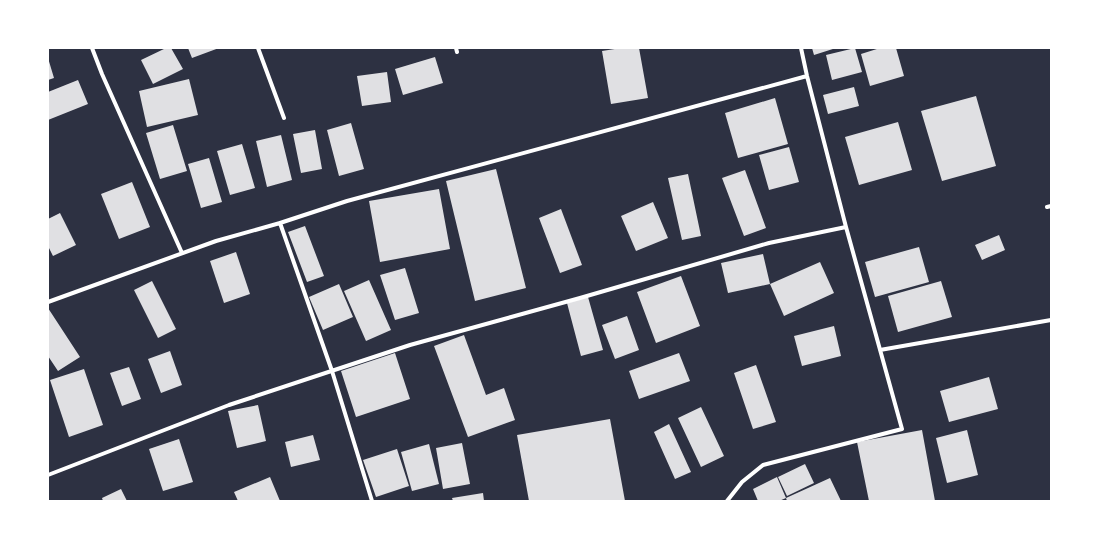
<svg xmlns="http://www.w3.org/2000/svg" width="1099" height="549" viewBox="0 0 1099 549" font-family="'Roboto Condensed',sans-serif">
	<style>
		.building { fill: #e0e0e3 }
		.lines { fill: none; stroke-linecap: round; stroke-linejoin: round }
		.minor { stroke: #fff; stroke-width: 4 }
	</style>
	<rect width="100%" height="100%" fill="#2d3142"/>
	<path class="building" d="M 166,48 L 171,48 L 183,69 L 153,84 L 141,60 Z
		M 188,48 L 219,48 L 192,58 Z
		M 621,48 L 639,48 L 648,98 L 611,104 L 602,51 Z
		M 812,48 L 836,48 L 814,55 Z
		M 855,48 L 862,72 L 832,80 L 826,55 Z
		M 880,48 L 896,48 L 904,76 L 870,86 L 861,54 Z
		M 435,57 L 443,83 L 403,95 L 395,69 Z
		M 48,58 L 54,78 L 48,80 Z
		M 387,72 L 391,102 L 362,106 L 357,76 Z
		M 189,79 L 198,115 L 147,127 L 139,91 Z
		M 78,80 L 88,104 L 48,120 L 48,92 Z
		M 854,87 L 859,106 L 828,114 L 823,95 Z
		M 976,96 L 996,166 L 942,181 L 921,111 Z
		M 775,98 L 788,144 L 738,158 L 725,113 Z
		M 898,122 L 912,170 L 859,185 L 845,137 Z
		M 351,123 L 364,169 L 339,176 L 327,130 Z
		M 173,125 L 187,171 L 160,179 L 146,133 Z
		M 315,130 L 322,169 L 301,173 L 293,134 Z
		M 281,135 L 292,180 L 267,187 L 256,141 Z
		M 242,144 L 255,188 L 230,195 L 217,151 Z
		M 789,147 L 799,182 L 769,190 L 759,155 Z
		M 209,158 L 222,202 L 201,208 L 188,164 Z
		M 496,169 L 526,288 L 475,301 L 446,181 Z
		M 745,170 L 766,228 L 744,236 L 722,178 Z
		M 688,174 L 701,236 L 682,240 L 668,178 Z
		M 132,182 L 150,227 L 119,239 L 101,194 Z
		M 439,189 L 450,249 L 380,262 L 369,201 Z
		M 653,202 L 668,238 L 636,251 L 621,216 Z
		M 561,209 L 582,265 L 560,273 L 539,218 Z
		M 60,213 L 76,245 L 53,256 L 48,246 L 48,219 Z
		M 305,226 L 324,276 L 307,282 L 288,232 Z
		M 999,235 L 1005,250 L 982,260 L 975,245 Z
		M 919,247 L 929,282 L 875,297 L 865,262 Z
		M 236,252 L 250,294 L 224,303 L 210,261 Z
		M 763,254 L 770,284 L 728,293 L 721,263 Z
		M 820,262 L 834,293 L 784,316 L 770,284 Z
		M 405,268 L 419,313 L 395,320 L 380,275 Z
		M 681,276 L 700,326 L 656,343 L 637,292 Z
		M 369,280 L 391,330 L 366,341 L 344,291 Z
		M 152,281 L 176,329 L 158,338 L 134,290 Z
		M 941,281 L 952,317 L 898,332 L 888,296 Z
		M 339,284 L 353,317 L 323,330 L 309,297 Z
		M 588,297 L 603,350 L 581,356 L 567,303 Z
		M 48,308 L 80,357 L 58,371 L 48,356 Z
		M 627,316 L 639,350 L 615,359 L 602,325 Z
		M 834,326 L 841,356 L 802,366 L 794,336 Z
		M 464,335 L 486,395 L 504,388 L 515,420 L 468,437 L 434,346 Z
		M 170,351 L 182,385 L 161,393 L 148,359 Z
		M 395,353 L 410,399 L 356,417 L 341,371 Z
		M 679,353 L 690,381 L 639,399 L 629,371 Z
		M 756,365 L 776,422 L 753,429 L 734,373 Z
		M 129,367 L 141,399 L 122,406 L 110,373 Z
		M 84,369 L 103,425 L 69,437 L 50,380 Z
		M 989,377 L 998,409 L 949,422 L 940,391 Z
		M 258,405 L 266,441 L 237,448 L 228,411 Z
		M 701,407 L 724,456 L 701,467 L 678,418 Z
		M 610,419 L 625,501 L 529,501 L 517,435 Z
		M 669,424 L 691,472 L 675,479 L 654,432 Z
		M 922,430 L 935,501 L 869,501 L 857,442 Z
		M 967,430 L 978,475 L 947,483 L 936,438 Z
		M 313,435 L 320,460 L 291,467 L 285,442 Z
		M 179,439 L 193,482 L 163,491 L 149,449 Z
		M 462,443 L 470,484 L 443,489 L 436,448 Z
		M 429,444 L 439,484 L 412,491 L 401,452 Z
		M 397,449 L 409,486 L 376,497 L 363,460 Z
		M 805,464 L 814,483 L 787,496 L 778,477 Z
		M 270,477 L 280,501 L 238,501 L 234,492 Z
		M 777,477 L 786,498 L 779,501 L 758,501 L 753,489 Z
		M 830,478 L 841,501 L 787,501 L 786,498 Z
		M 121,489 L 127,501 L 103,501 L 102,498 Z
		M 483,493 L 484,501 L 453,501 L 452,498 Z"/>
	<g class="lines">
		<path class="minor" d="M 92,48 L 102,74 L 182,253
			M 258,48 L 284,118
			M 456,48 L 457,52
			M 1047,207 L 1051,206
			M 280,223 L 332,371 L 372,501
			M 48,302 L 216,241 L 280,223 L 347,201 L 807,76
			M 880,350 L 1051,320
			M 48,475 L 229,405 L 410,345 L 580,298 L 769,243 L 846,227
			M 727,501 L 742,482 L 763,465 L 902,429 L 846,227 L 807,76 L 801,48"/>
	</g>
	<rect width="1099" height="549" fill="none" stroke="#ffffff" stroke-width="98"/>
</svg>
